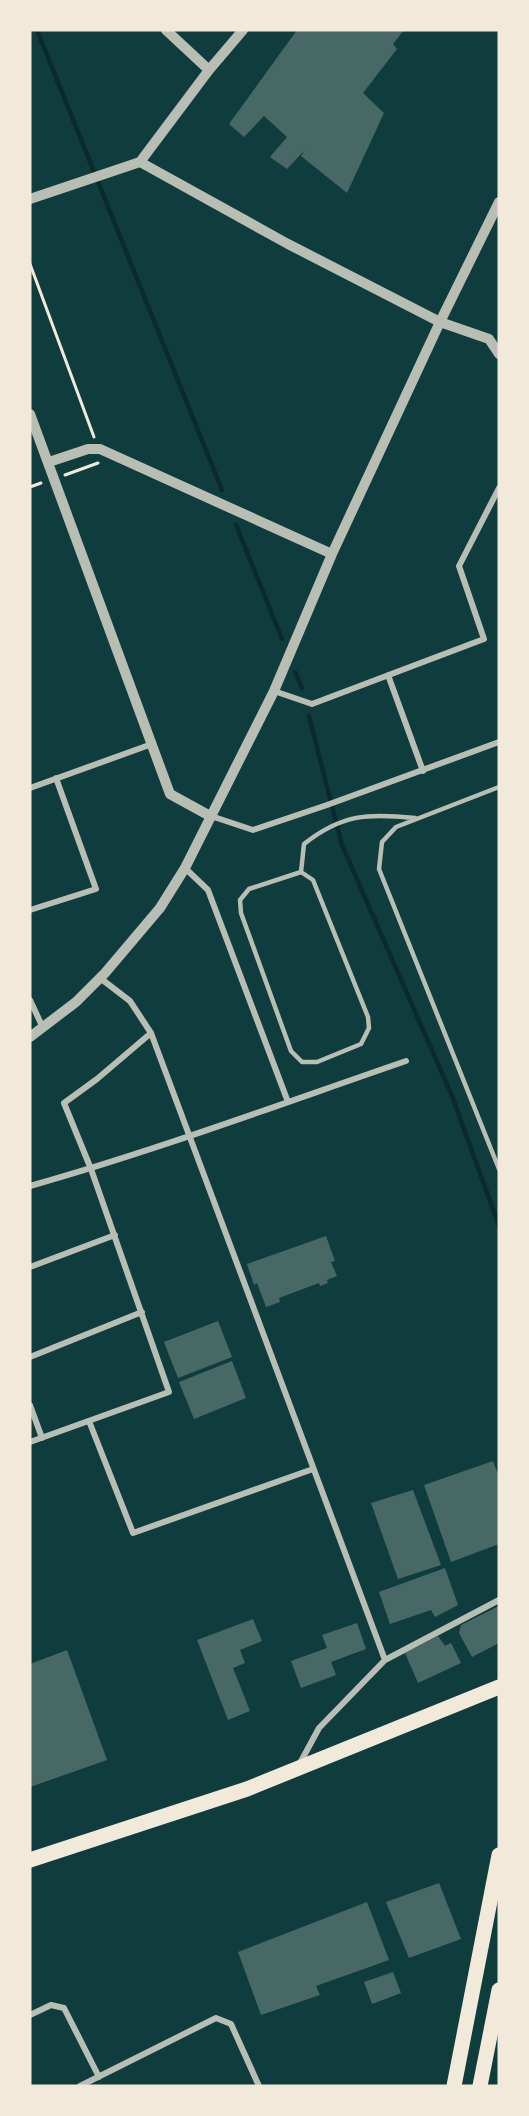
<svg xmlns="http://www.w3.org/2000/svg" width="529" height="2116" viewBox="0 0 529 2116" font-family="Rubik,sans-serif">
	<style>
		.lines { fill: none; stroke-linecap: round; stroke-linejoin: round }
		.stream { stroke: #0a2a2b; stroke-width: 4.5 }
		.building { fill: #486865 }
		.path { stroke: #f1e9da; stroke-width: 3 }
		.service { stroke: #b8beb3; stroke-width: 4.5 }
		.minor { stroke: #b8beb3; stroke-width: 6 }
		.tertiary { stroke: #b8beb3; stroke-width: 10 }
		.trunk { stroke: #f1e9da; stroke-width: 15 }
	</style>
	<rect width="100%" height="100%" fill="#0f3d3e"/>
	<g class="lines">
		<path class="stream" d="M 37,30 L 222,490
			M 236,525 L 282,639
			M 295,672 L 302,688
			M 309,716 L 342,845 L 452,1096 L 499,1226"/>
	</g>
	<path class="building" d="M 297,30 L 404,30 L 393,44 L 397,49 L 363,93 L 384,113 L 347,193 L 301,156 L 305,150 L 287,169 L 270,157 L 287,137 L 264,116 L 244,137 L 229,124 Z
		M 326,1236 L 335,1261 L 331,1262 L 337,1276 L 327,1280 L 328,1283 L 320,1286 L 319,1283 L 279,1298 L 280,1302 L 266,1307 L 257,1283 L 254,1285 L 247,1264 Z
		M 218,1321 L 232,1357 L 178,1378 L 164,1342 Z
		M 232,1361 L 246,1398 L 194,1419 L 179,1382 Z
		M 493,1461 L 499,1477 L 499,1544 L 451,1562 L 424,1485 Z
		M 413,1490 L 441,1565 L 398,1579 L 371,1503 Z
		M 445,1568 L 458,1605 L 435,1617 L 431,1610 L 390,1624 L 379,1592 Z
		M 499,1606 L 499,1643 L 472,1657 L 459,1633 L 461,1625 Z
		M 253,1619 L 262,1641 L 240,1650 L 245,1663 L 233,1668 L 250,1711 L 228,1720 L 197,1640 Z
		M 357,1623 L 366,1649 L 331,1662 L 336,1675 L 301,1688 L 291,1661 L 327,1648 L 322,1635 Z
		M 438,1636 L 445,1646 L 451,1643 L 461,1663 L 418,1683 L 405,1653 Z
		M 67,1650 L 107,1760 L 30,1787 L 30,1664 Z
		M 439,1883 L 461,1939 L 409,1958 L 386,1902 Z
		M 367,1902 L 389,1960 L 316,1986 L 320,1995 L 261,2015 L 238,1952 Z
		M 393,1972 L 401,1993 L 372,2004 L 364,1982 Z"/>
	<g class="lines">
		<path class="path" d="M 30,264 L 94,437
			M 65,475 L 98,463
			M 30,487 L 41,483"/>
		<path class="service" d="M 499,787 L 396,827 L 382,842 L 379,869 L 499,1169
			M 301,872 L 313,880 L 368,1017 L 369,1028 L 361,1044 L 317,1062 L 302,1062 L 291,1051 L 241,913 L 240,900 L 249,889 Z
			M 301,872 L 304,844 C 342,814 368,813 415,818"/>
		<path class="minor" d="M 388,675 L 423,771
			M 274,691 L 312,704 L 484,639 L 459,566 L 499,488
			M 30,788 L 152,744
			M 211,816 L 253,830 L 327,805 L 499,742
			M 185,868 L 208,890 L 288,1102
			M 30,910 L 96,889 L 56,778
			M 100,978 L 130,1001 L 151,1033 L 385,1660 L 319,1728 L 299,1765
			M 30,1000 L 43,1028
			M 30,1186 C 157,1150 281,1104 406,1061
			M 30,1267 L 115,1235
			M 30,1357 L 142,1312
			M 30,1405 L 42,1438
			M 89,1421 L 133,1533 L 313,1469
			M 30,1442 L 169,1392 L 91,1169 L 64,1103 L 97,1079 L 151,1033
			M 385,1660 L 499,1600
			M 30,2015 L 51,2005 L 64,2008 L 99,2077
			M 80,2086 L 216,2018 L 231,2024 L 259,2086"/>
		<path class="tertiary" d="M 166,30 L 209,70
			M 140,162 L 288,244 L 440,322 L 499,202
			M 30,199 L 140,162 L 209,70 L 243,30
			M 30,414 L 170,794 L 210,816
			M 49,462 L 88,449 L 100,449 L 332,554
			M 30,1037 L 76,1002 L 105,973 L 160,908 L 185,868 L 274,691 L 332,554 L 440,322 L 489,339 L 499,354"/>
		<path class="trunk" d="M 30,1860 L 247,1789 L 499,1687
			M 454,2086 L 499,1855
			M 480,2086 L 499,1990"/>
	</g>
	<rect width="529" height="2116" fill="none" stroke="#f1e9da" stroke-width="63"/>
</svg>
